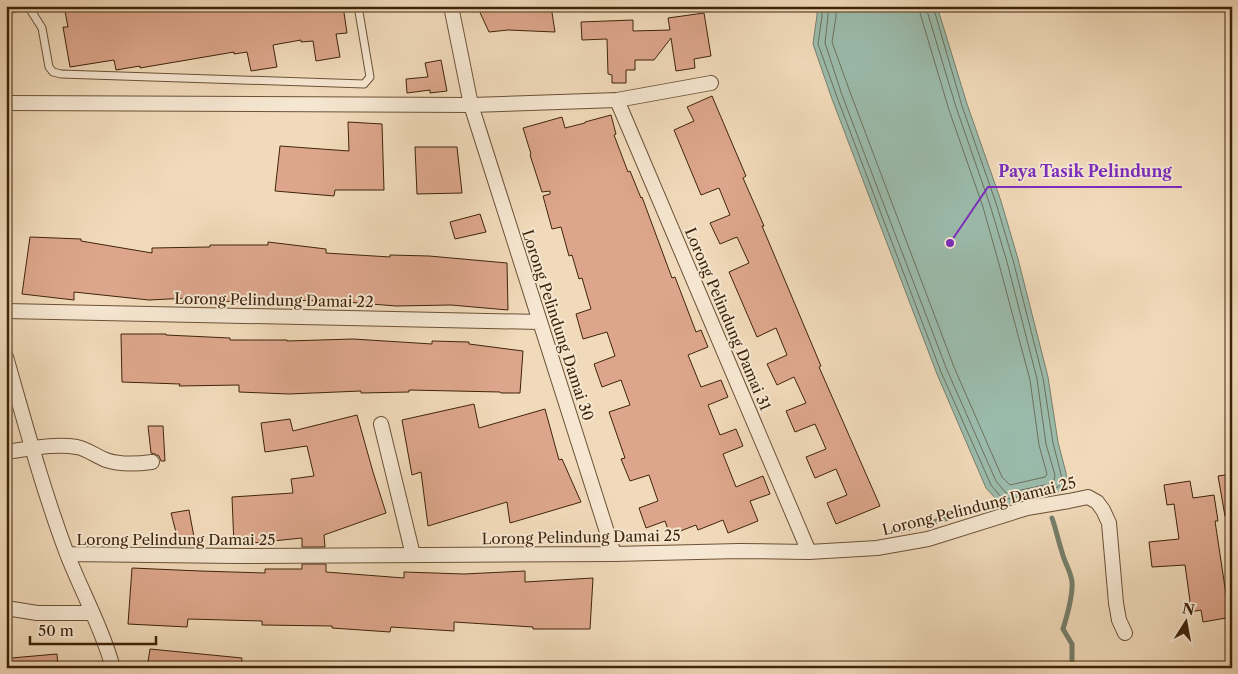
<svg xmlns="http://www.w3.org/2000/svg" width="1238" height="674" viewBox="0 0 1238 674" font-family="'Libre Caslon Text',serif">
	<style>
		.water { fill: #9bbbac; stroke: #767f6b }
		.lines { fill: none; stroke-linecap: round; stroke-linejoin: round }
		.shore { stroke: #6d705b; stroke-width: 1 }
		.stream { stroke: #767f6b; stroke-width: 5 }
		.building { fill: #dda68c; stroke: #3f240a }
		.lane-casing { stroke: #6c5236; stroke-width: 9 }
		.street-casing { stroke: #6c5236; stroke-width: 16 }
		.lane { stroke: #f6e7d2; stroke-width: 7 }
		.street { stroke: #f6e7d2; stroke-width: 14 }
		.labels { text-anchor: middle; dominant-baseline: central; stroke-width: 4; stroke-linejoin: round; paint-order: stroke }
		.street-label { font-size: 15px; fill: #3f240a; stroke: #f6e7d2 }
		.leader { fill: none; stroke: #7b2cbf; stroke-width: 2 }
		.callout-dot { fill: #7b2cbf; stroke: #f6e7d2; stroke-width: 2 }
		.callout-label { font-size: 16px; text-anchor: middle; font-weight: bold; fill: #7b2cbf; stroke: #f6e7d2; stroke-width: 4; stroke-linejoin: round; paint-order: stroke }
	</style>
	<rect width="100%" height="100%" fill="#f1daba"/>
	<filter id="stains"><feTurbulence type="fractalNoise" baseFrequency=".004" numOctaves="4"/><feColorMatrix values="0 0 0 0 .2 0 0 0 0 .09 0 0 0 0 .02 0 0 0 .5 -.17"/></filter>
	<radialGradient id="worn" r=".72"><stop offset=".6" stop-color="#630" stop-opacity="0"/><stop offset="1" stop-color="#630" stop-opacity=".3"/></radialGradient>
	<path class="water" d="M 817,6 L 937,6 L 967,104 L 1001,201 L 1018,259 L 1048,377 L 1058,442 L 1066,473 L 1067,482 L 1063,490 L 1052,495 L 1005,505 L 999,502 L 986,488 L 937,374 L 832,99 L 813,44 L 817,15 Z"/>
	<g class="lines">
		<path class="shore" d="M 822,6 L 822,16 L 818,44 L 837,97 L 941,372 L 991,485 L 1001,497 L 1007,499 L 1050,490 L 1058,487 L 1062,481 L 1061,474 L 1053,443 L 1043,378 L 1013,260 L 996,203 L 962,106 L 933,6
			M 828,6 L 828,16 L 825,43 L 842,95 L 947,370 L 996,481 L 1005,492 L 1007,493 L 1049,484 L 1054,481 L 1055,475 L 1046,444 L 1037,379 L 1007,262 L 990,205 L 956,107 L 927,11 L 927,6
			M 836,6 L 836,17 L 832,42 L 850,92 L 954,367 L 1002,477 L 1010,485 L 1045,477 L 1047,474 L 1039,445 L 1030,380 L 999,264 L 983,207 L 949,110 L 920,13 L 919,6"/>
		<path class="stream" d="M 1052,518 C 1056,529 1058,540 1062,552 C 1064,562 1071,571 1072,582 C 1073,595 1067,616 1063,629 L 1072,644 L 1072,668
			M 898,531 L 983,509 L 999,502"/>
	</g>
	<path class="building" d="M 64,6 L 343,6 L 347,33 L 336,34 L 340,57 L 316,61 L 313,41 L 301,42 L 301,40 L 273,45 L 277,67 L 251,71 L 247,52 L 234,54 L 234,52 L 140,68 L 140,66 L 116,70 L 114,60 L 70,67 L 63,27 L 68,27 Z
		M 477,6 L 551,6 L 555,32 L 508,30 L 489,32 Z
		M 704,13 L 711,56 L 694,59 L 695,68 L 676,71 L 671,38 L 654,60 L 635,60 L 635,70 L 626,70 L 626,83 L 612,83 L 612,75 L 608,74 L 607,39 L 582,40 L 581,22 L 633,20 L 633,31 L 670,30 L 668,18 Z
		M 441,60 L 447,91 L 430,93 L 430,90 L 407,93 L 406,79 L 428,77 L 425,63 Z
		M 712,96 L 746,176 L 743,178 L 764,226 L 762,226 L 821,366 L 819,367 L 880,506 L 836,524 L 827,503 L 847,495 L 836,469 L 815,478 L 806,457 L 826,449 L 815,424 L 795,432 L 786,411 L 806,403 L 794,377 L 777,385 L 767,364 L 787,355 L 776,328 L 757,337 L 729,272 L 749,263 L 737,237 L 720,244 L 710,223 L 730,215 L 719,188 L 701,195 L 674,130 L 694,121 L 687,107 Z
		M 611,115 L 616,134 L 614,135 L 628,172 L 630,171 L 641,198 L 642,197 L 672,278 L 675,277 L 696,332 L 701,330 L 708,347 L 688,355 L 701,387 L 721,380 L 728,397 L 708,405 L 720,435 L 736,429 L 743,446 L 723,454 L 736,487 L 763,476 L 770,494 L 750,501 L 758,521 L 728,533 L 723,520 L 698,530 L 696,525 L 670,535 L 665,521 L 646,528 L 639,508 L 658,501 L 649,475 L 630,481 L 621,459 L 625,458 L 609,412 L 630,405 L 621,380 L 602,387 L 594,364 L 615,356 L 607,332 L 583,339 L 576,314 L 591,309 L 582,278 L 579,279 L 572,255 L 569,256 L 561,227 L 552,229 L 543,196 L 550,194 L 550,191 L 542,192 L 530,155 L 531,154 L 523,128 L 562,117 L 565,128 L 585,123 L 585,122 Z
		M 348,122 L 382,124 L 384,190 L 335,190 L 334,196 L 275,191 L 280,146 L 349,151 Z
		M 415,147 L 457,147 L 462,193 L 417,194 Z
		M 480,214 L 486,232 L 455,239 L 450,222 Z
		M 30,237 L 81,239 L 81,241 L 152,253 L 152,248 L 210,247 L 210,245 L 268,245 L 268,242 L 326,249 L 326,253 L 390,257 L 390,255 L 429,256 L 507,263 L 508,310 L 451,305 L 396,306 L 321,300 L 321,301 L 258,299 L 257,302 L 208,301 L 208,297 L 149,300 L 74,292 L 74,300 L 22,294 Z
		M 121,334 L 166,334 L 166,335 L 230,338 L 230,340 L 287,340 L 287,341 L 353,339 L 432,344 L 432,341 L 469,342 L 469,344 L 523,351 L 520,393 L 501,393 L 500,392 L 409,390 L 409,392 L 361,393 L 361,391 L 289,394 L 239,392 L 239,385 L 179,386 L 180,384 L 122,382 Z
		M 474,404 L 479,428 L 545,409 L 559,460 L 562,459 L 581,502 L 510,523 L 507,502 L 428,526 L 421,472 L 412,475 L 402,420 Z
		M 357,415 L 373,472 L 386,513 L 324,535 L 325,547 L 302,547 L 302,538 L 234,545 L 232,497 L 293,493 L 291,479 L 314,476 L 307,446 L 265,452 L 261,423 L 290,419 L 293,431 Z
		M 148,426 L 163,426 L 165,461 L 161,461 L 159,456 L 155,454 L 151,453 Z
		M 1232,474 L 1232,515 L 1225,516 L 1218,476 Z
		M 1190,481 L 1193,498 L 1214,495 L 1218,521 L 1215,521 L 1227,601 L 1232,600 L 1232,617 L 1203,622 L 1201,610 L 1180,614 L 1190,601 L 1185,565 L 1152,567 L 1149,542 L 1179,539 L 1174,504 L 1167,505 L 1164,485 Z
		M 189,510 L 194,537 L 178,540 L 171,513 Z
		M 302,564 L 326,564 L 326,572 L 404,578 L 404,572 L 464,574 L 525,571 L 525,582 L 593,578 L 590,629 L 533,629 L 533,627 L 454,622 L 454,631 L 391,627 L 390,632 L 332,628 L 332,626 L 262,625 L 262,621 L 188,619 L 187,627 L 128,624 L 132,568 L 200,571 L 265,573 L 265,569 L 302,569 Z
		M 150,649 L 242,658 L 241,668 L 147,668 Z
		M 57,654 L 58,668 L 12,668 L 11,658 Z"/>
	<g class="lines">
		<g class="lane-casing">
			<path id="lane" d="M 28,6 L 42,28 L 49,67 L 53,72 L 61,74 L 364,84 L 370,77 L 358,6
				M 6,10 L 25,6"/>
		</g>
		<g class="street-casing">
			<path id="street" d="M 451,6 L 471,105 L 614,554
				M 617,100 L 809,552
				M 6,103 L 471,105 L 617,100 L 711,83
				M 6,311 L 540,322
				M 6,357 C 25,423 43,490 67,554 C 82,592 102,628 113,668
				M 381,424 L 413,555
				M 6,452 C 29,449 54,443 77,447 C 87,449 96,456 106,460 C 120,465 137,464 152,462
				M 67,554 L 236,556 L 614,554 L 739,551 L 809,552 L 877,548 L 928,539 L 1027,508 L 1069,501 L 1088,497 L 1097,502 L 1103,510 L 1109,523 L 1116,603 L 1119,620 L 1125,633
				M 6,608 L 37,613 L 92,613"/>
		</g>
		<use href="#lane" class="lane"/>
		<use href="#street" class="street"/>
	</g>
	<g class="labels">
		<g class="street-label">
			<text transform="translate(274 300) rotate(1)">Lorong Pelindung Damai 22</text>
			<text transform="translate(728 319) rotate(67)">Lorong Pelindung Damai 31</text>
			<text transform="translate(558 325) rotate(72)">Lorong Pelindung Damai 30</text>
			<text transform="translate(979 506) rotate(-14)">Lorong Pelindung Damai 25</text>
			<text transform="translate(581 537) rotate(-1)">Lorong Pelindung Damai 25</text>
			<text x="176" y="539">Lorong Pelindung Damai 25</text>
		</g>
	</g>
	<path class="leader" d="M950 243L988 187H1182"/>
	<circle class="callout-dot" cx="950" cy="243" r="5"/>
	<g class="callout-label">
		<text x="1085" y="177">Paya Tasik Pelindung</text>
	</g>
	<rect width="1238" height="674" fill="none" stroke="#f1daba" stroke-width="25"/>
	<rect x="8" y="8" width="1223" height="659" fill="none" stroke="#3f240a" stroke-width="2.5"/>
	<rect x="12" y="12" width="1213" height="649" fill="none" stroke="#3f240a"/>
	<g transform="translate(1186 622) rotate(11)" stroke="#f6e7d2" stroke-width="4" paint-order="stroke">
	<path d="M0-4L9 19L0 12L-9 19Z" fill="#3f240a"/>
	<text y="-8" font-size="14" font-weight="bold" text-anchor="middle" fill="#3f240a">N</text>
	</g>
	<path d="M30 636v8h126v-8" fill="none" stroke="#3f240a" stroke-width="2.5"/>
	<text x="38" y="636" font-size="15" fill="#3f240a" stroke="#f6e7d2" stroke-width="4" paint-order="stroke">50 m</text>
	<rect width="100%" height="100%" filter="url(#stains)"/>
	<rect width="100%" height="100%" fill="url(#worn)"/>
</svg>
